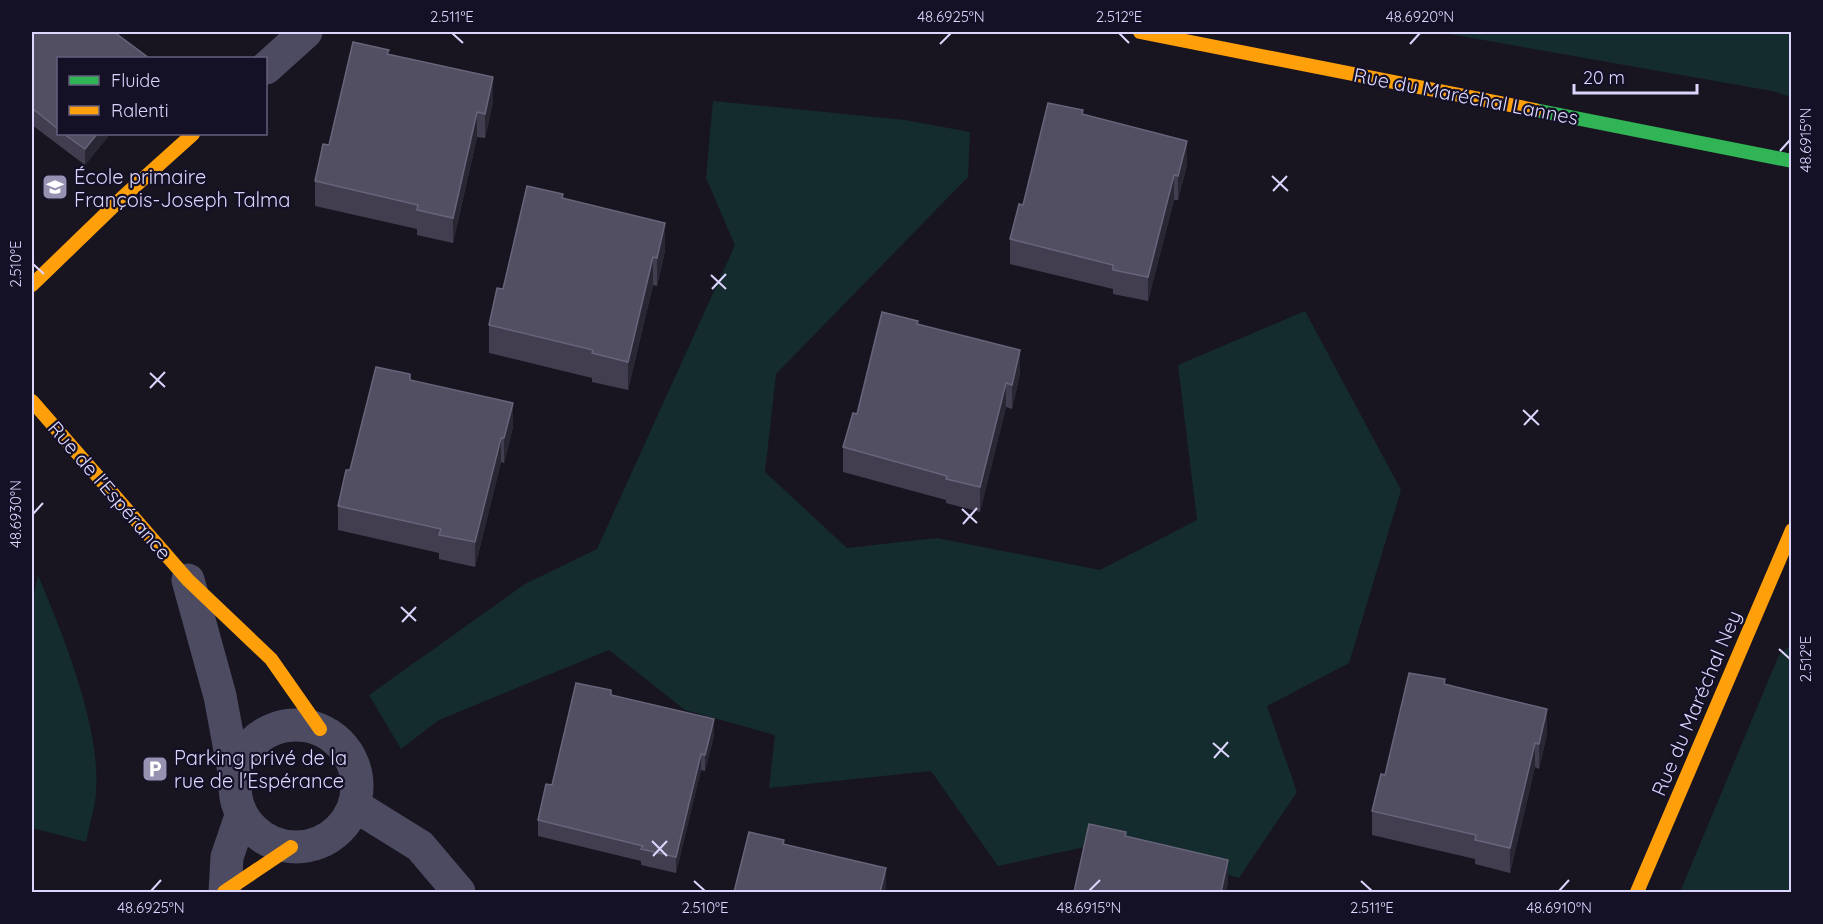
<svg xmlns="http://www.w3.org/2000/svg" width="1823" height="924" viewBox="0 0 1823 924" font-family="Quicksand,sans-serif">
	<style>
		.green { fill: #142c2d }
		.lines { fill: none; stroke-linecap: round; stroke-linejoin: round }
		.street { stroke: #4c4b61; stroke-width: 33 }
		.fast { stroke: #30b455; stroke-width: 14 }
		.slow { stroke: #ff9f0a; stroke-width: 14 }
		.wall { fill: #423e50 }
		.shaded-wall { fill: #2a2735 }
		.building { fill: #524f63; stroke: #68647b; stroke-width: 1.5 }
		.ticks { fill: none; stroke: #dcd6fe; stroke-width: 2 }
		.labels { text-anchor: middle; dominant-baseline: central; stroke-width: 4.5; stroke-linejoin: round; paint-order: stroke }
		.street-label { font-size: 20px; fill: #dcd6fe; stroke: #141026 }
		.poi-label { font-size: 20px; fill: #dcd6fe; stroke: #141026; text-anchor: start }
		.neatline { fill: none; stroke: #dcd6fe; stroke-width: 2 }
		.ticks-label { font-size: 15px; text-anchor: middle; fill: #dcd6fe }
	</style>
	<rect width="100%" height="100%" fill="#181521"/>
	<path class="green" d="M 1438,32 L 1791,32 L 1791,97 L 1772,91 Z
		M 713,101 L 905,120 L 970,132 L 968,177 L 776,374 L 765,472 L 847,548 L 937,538 L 1100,570 L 1197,520 L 1178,365 L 1305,311 L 1401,490 L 1349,663 L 1267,706 L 1297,792 L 1239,878 L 1117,840 L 998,866 L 931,771 L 769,788 L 775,735 L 685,710 L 609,650 L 439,720 L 401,749 L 369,695 L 525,584 L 597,549 L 735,245 L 706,178 Z
		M 38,575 C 63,635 101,727 96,792 C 95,808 89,826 86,842 L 32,828 L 32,603 Z
		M 1791,645 L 1791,892 L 1680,892 L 1779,655 Z"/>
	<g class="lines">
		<path class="street" d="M 266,68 L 306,32
			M 188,580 L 220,696 L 235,777
			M235 786a61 61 0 1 1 122 0a61 61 0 1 1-122 0Z
			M 354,805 L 420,846 L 459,892
			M 225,892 L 227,857 L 241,816"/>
		<path class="fast" d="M 1535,110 L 1792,161"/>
		<path class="slow" d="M 1140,32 L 1535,110
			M 32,285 L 124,196 L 193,134
			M 32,401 L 188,580 L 271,659 L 320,729
			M 224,892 L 291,847
			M 1637,892 L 1792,530"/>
	</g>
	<path class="wall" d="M 32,32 L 58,58 L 58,134 L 110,134 L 85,165 L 32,125 Z
		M 389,54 L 493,102 L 485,138 L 477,137 L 453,243 L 417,235 L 417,229 L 315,206 L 315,181 L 329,145 Z
		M 1083,114 L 1187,165 L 1178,200 L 1174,200 L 1148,301 L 1113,294 L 1113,289 L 1010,264 L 1010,239 L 1023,205 Z
		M 563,199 L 665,251 L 657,286 L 653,285 L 628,390 L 592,382 L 592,378 L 489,353 L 489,325 L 503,289 Z
		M 918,324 L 1020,374 L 1012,409 L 1006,407 L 980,512 L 946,503 L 946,500 L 843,472 L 843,447 L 857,414 Z
		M 410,380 L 513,427 L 504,463 L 501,462 L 475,567 L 439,559 L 439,553 L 338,530 L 338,506 L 350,470 Z
		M 1445,684 L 1547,734 L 1539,769 L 1535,767 L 1510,873 L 1475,864 L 1475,859 L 1372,835 L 1372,811 Z
		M 611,695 L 714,735 L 705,771 L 701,770 L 676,873 L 641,865 L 641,861 L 538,836 L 538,820 L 552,785 Z"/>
	<path class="shaded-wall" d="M 493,77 L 493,102 L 485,138 L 485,114 Z
		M 477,112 L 477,137 L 453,243 L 453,218 Z
		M 97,134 L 110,134 L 85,165 L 85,149 Z
		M 1187,141 L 1187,165 L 1178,200 L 1178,176 Z
		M 1174,175 L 1174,200 L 1148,301 L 1148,277 Z
		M 665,223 L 665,251 L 657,286 L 657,258 Z
		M 653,257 L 653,285 L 628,390 L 628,362 Z
		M 1020,350 L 1020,374 L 1012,409 L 1012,385 Z
		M 1006,383 L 1006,407 L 980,512 L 980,487 Z
		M 513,403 L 513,427 L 504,463 L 504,438 Z
		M 501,438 L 501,462 L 475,567 L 475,542 Z
		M 1547,709 L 1547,734 L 1539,769 L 1539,744 Z
		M 714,719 L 714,735 L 705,771 L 705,755 Z
		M 1535,743 L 1535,767 L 1510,873 L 1510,848 Z
		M 701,754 L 701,770 L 676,873 L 676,857 Z
		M 1228,860 L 1228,884 L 1226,892 L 1221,892 Z
		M 886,868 L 886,892 L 880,892 Z"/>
	<path class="building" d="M 32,32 L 114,32 L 149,58 L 58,58 L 58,129 L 32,108 Z
		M 353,42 L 389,50 L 387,54 L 493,77 L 485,114 L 477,112 L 453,218 L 417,210 L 418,205 L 315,181 L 323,144 L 329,145 Z
		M 1048,103 L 1083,110 L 1082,114 L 1187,141 L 1178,176 L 1174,175 L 1148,277 L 1113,270 L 1113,265 L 1010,239 L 1019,204 L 1023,205 Z
		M 64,134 L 97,134 L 85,149 Z
		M 527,186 L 563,194 L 562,198 L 665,223 L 657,258 L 653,257 L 628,362 L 592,353 L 593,350 L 489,325 L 497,288 L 503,289 Z
		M 882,312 L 918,321 L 917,324 L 1020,350 L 1012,385 L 1006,383 L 980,487 L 946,479 L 947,476 L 843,447 L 853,413 L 857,414 Z
		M 376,367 L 410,374 L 410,380 L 513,403 L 504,438 L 501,438 L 475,542 L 439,535 L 441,529 L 338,506 L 346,470 L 350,470 Z
		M 1409,673 L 1445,679 L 1444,684 L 1547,709 L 1539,744 L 1535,743 L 1510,848 L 1475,840 L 1476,835 L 1372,811 L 1381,774 L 1385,775 Z
		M 576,683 L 611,690 L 611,695 L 714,719 L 705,755 L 701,754 L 676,857 L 641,849 L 643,846 L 538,820 L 546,784 L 552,785 Z
		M 1089,824 L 1126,832 L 1125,836 L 1228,860 L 1221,892 L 1074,892 Z
		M 749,832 L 784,840 L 783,844 L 886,868 L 880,892 L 734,892 Z"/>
	<path class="ticks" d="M 452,33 L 463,43M 1119,33 L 1129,43M 940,44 L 951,33M 1410,44 L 1420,33M 1780,151 L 1790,140M 1272,176 L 1288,191M 1273,191 L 1287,176M 33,264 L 44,274M 711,275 L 726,289M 712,289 L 726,274M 150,373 L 165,387M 150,388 L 165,372M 1523,410 L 1539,425M 1524,425 L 1538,410M 962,509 L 977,523M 33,514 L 43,503M 963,524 L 977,508M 401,607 L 416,621M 402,622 L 416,607M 1779,649 L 1790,659M 1213,743 L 1229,757M 1214,758 L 1228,742M 652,841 L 667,856M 653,856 L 667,841M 694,881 L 705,891M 1361,881 L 1372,891M 151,891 L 161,880M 1089,891 L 1100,880M 1559,891 L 1569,880"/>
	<defs>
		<g id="school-square" transform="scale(1.35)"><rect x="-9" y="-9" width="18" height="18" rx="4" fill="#9792b1" stroke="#141026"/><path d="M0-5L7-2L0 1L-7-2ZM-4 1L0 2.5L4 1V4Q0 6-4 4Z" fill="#fff"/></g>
		<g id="parking-square" transform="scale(1.35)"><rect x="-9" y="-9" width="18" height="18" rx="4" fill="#9792b1" stroke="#141026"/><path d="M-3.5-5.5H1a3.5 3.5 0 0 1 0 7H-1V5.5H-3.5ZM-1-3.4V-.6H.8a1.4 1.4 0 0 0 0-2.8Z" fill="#fff"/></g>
	</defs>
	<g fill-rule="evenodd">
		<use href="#school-square" x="55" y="187"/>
		<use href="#parking-square" x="155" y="769"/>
	</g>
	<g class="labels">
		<g class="street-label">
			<text transform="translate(1466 96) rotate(11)">Rue du Maréchal Lannes</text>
			<text transform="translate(110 490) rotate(49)">Rue de l'Espérance</text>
			<text transform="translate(1696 703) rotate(-67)">Rue du Maréchal Ney</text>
		</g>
		<g class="poi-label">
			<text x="74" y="176">École primaire<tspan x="74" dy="23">François-Joseph Talma</tspan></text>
			<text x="174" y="757">Parking privé de la<tspan x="174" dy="23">rue de l'Espérance</tspan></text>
		</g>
	</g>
	<rect width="1823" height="924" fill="none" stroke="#141026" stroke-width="66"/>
	<rect x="57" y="57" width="210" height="78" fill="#141026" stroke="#645f7c" stroke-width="1.5"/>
	<rect x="69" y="76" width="30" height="9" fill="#30b455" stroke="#645f7c" stroke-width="1.5"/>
	<text x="111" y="87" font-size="18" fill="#dcd6fe">Fluide</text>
	<rect x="69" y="106" width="30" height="9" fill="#ff9f0a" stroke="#645f7c" stroke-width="1.5"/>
	<text x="111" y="117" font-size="18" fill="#dcd6fe">Ralenti</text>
	<path d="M1574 84v9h123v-9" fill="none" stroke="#dcd6fe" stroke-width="3"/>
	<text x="1583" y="84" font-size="18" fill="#dcd6fe" stroke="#141026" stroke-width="4.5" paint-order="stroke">20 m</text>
	<rect x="33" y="33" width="1757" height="858" class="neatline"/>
	<g class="ticks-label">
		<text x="452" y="22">2.511°E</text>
		<text x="951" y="22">48.6925°N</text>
		<text x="1119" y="22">2.512°E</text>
		<text x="1420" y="22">48.6920°N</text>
		<text transform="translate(1806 140) rotate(-90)" y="5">48.6915°N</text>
		<text transform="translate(16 264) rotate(-90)" y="5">2.510°E</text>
		<text transform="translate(16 514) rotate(-90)" y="5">48.6930°N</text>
		<text transform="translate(1806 659) rotate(-90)" y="5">2.512°E</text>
		<text x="151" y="913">48.6925°N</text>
		<text x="705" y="913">2.510°E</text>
		<text x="1089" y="913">48.6915°N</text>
		<text x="1372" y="913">2.511°E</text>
		<text x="1559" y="913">48.6910°N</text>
	</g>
</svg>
